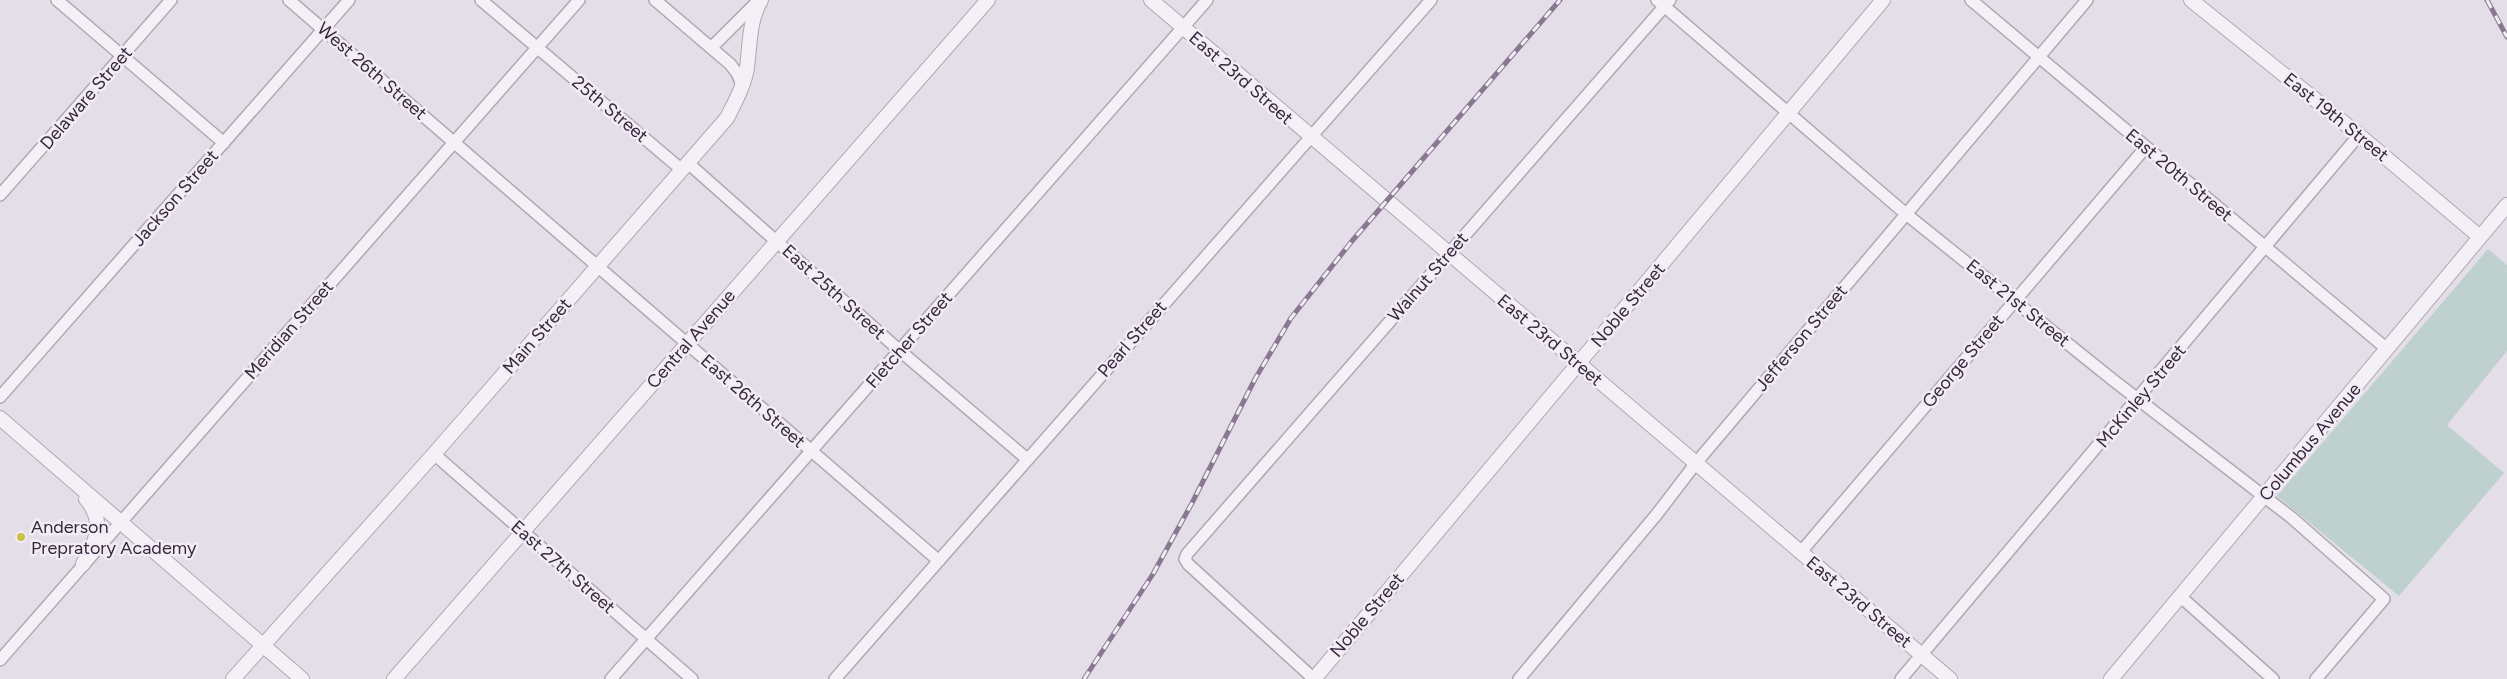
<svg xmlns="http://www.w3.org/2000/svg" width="2507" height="679" viewBox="0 0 2507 679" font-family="Figtree,sans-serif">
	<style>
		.green { fill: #bfd1ce }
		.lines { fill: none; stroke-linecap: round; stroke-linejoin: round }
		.minor-casing { stroke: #b0a7b5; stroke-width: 14 }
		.tertiary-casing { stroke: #b0a7b5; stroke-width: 16 }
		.minor { stroke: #f4f1f6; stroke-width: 11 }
		.tertiary { stroke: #f4f1f6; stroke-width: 14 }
		.rail-casing { stroke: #897891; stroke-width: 5 }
		.rail { stroke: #f2edf5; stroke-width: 3; stroke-dasharray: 9; stroke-linecap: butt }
		.poi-dot { fill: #cdc143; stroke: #f2edf5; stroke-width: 2 }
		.labels { text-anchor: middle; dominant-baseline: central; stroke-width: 5; stroke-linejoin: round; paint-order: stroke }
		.street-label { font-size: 18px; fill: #37273e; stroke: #f2edf5 }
		.poi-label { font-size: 18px; fill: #37273e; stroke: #f2edf5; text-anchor: start }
	</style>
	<rect width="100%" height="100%" fill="#e4dee8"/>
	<path class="green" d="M 2488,249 L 2507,265 L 2507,351 L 2447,425 L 2504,473 L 2399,596 L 2277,496 Z"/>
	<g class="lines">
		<g class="minor-casing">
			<path id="minor" d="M 57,0 L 224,143
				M 289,0 L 939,561
				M 481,0 L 682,170
				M 655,0 L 730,64 L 737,73 L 742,85
				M 1657,0 L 1906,214 L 2113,380 L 2292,518 L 2384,599 L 2316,679
				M 1971,0 L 2387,349
				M 711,48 L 759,0
				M 688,163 L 899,350 L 1027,459
				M 0,195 L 171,0
				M 0,397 L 349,0
				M 434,454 L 692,679
				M 1800,553 L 2146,147
				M 2181,597 L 2273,679
				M 0,660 L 579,0
				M 611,679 L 1207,0
				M 835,679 L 1431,0
				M 1314,679 L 1188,564 L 1185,559 L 1187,554 L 1670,0
				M 1519,679 L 1657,514 L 1696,463 L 2087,0
				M 1901,679 L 2359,135"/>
		</g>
		<g class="tertiary-casing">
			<path id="tertiary" d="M 1151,0 L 1950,679
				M 2191,0 L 2359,135 L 2480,237
				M 0,418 L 302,679
				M 83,564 C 97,541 105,521 86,499
				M 233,679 L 434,454 L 727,118 C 735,102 744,86 747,68 C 750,44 749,21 761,0
				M 394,679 L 988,0
				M 1314,679 L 1883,0
				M 2111,679 L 2507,205"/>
		</g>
		<use href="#minor" class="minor"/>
		<use href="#tertiary" class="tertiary"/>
		<g class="rail-casing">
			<path id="rail" d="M 2487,0 L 2507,37
				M 1084,679 L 1153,574 L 1192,503 L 1255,379 L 1291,318 L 1352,241 L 1560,0"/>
		</g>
		<use href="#rail" class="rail"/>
	</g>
	<circle class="poi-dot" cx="21" cy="537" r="5"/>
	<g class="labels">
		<g class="street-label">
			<text transform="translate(372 71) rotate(41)">West 26th Street</text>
			<text transform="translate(1241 78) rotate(41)">East 23rd Street</text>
			<text transform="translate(86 98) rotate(-49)">Delaware Street</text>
			<text transform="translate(610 109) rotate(40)">25th Street</text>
			<text transform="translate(2336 117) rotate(39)">East 19th Street</text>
			<text transform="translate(2179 175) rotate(40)">East 20th Street</text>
			<text transform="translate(175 198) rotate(-49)">Jackson Street</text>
			<text transform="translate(1428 277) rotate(-49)">Walnut Street</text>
			<text transform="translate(834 292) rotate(42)">East 25th Street</text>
			<text transform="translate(2018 303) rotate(39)">East 21st Street</text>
			<text transform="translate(1628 305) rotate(-50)">Noble Street</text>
			<text transform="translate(289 330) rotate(-49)">Meridian Street</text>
			<text transform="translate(537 336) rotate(-49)">Main Street</text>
			<text transform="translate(1801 338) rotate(-50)">Jefferson Street</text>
			<text transform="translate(691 339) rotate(-49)">Central Avenue</text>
			<text transform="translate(1132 339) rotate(-49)">Pearl Street</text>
			<text transform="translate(909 340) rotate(-49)">Fletcher Street</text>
			<text transform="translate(1550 340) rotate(40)">East 23rd Street</text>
			<text transform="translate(1963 361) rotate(-50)">George Street</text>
			<text transform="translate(2141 396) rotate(-50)">McKinley Street</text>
			<text transform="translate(753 401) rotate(41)">East 26th Street</text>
			<text transform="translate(2310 442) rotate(-50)">Columbus Avenue</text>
			<text transform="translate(563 567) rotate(41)">East 27th Street</text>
			<text transform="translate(1859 602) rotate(40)">East 23rd Street</text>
			<text transform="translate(1367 615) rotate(-50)">Noble Street</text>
		</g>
		<g class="poi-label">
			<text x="31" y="527">Anderson<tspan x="31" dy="21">Prepratory Academy</tspan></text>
		</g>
	</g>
</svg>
